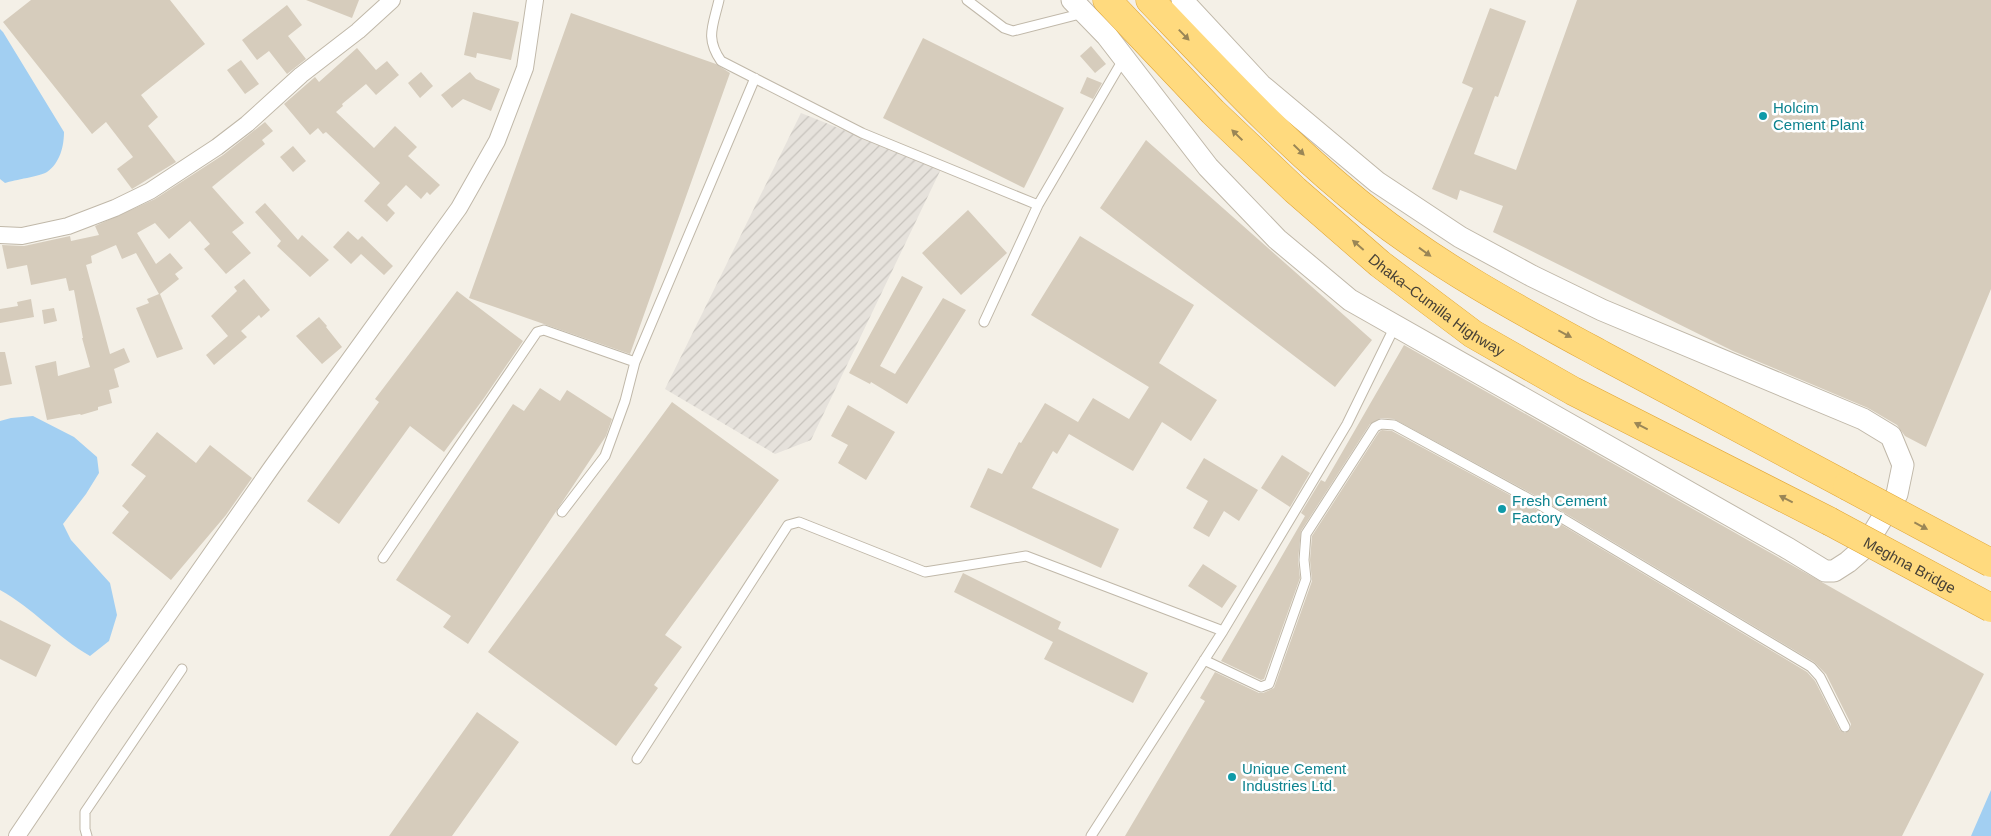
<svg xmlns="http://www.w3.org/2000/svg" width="1991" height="836" viewBox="0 0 1991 836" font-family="Arial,sans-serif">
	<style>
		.industrial { fill: url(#industrial-furrows) }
		.water { fill: #a2cff2 }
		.building { fill: #d6ccbc }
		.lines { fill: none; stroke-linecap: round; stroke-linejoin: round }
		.service-casing { stroke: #c0b8a9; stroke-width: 11 }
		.minor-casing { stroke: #c0b8a9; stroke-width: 18 }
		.tertiary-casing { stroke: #c0b8a9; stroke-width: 23 }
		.trunk-casing { stroke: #e1a534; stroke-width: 29 }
		.service { stroke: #fff; stroke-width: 9 }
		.minor { stroke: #fff; stroke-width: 16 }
		.tertiary { stroke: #fff; stroke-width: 21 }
		.trunk { stroke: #ffda7e; stroke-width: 28 }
		.trunk-bridge-casing { stroke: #e1a534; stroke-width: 29; stroke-linecap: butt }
		.trunk-bridge { stroke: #ffda7e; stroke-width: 28 }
		.oneway { fill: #9a8656 }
		.culture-dot { fill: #0f9aa8; stroke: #fff; stroke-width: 2 }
		.labels { text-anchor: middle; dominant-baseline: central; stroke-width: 5; stroke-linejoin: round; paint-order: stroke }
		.culture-label { font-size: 15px; fill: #0d838f; stroke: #fff; text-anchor: start }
		.street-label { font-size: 15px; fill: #474136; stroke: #fff }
	</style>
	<defs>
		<pattern id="industrial-furrows" width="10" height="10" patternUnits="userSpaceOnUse" patternTransform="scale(1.25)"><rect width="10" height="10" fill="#e6e2dc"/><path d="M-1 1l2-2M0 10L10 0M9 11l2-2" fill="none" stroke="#c7c3bd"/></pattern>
	</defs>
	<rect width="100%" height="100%" fill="#f4f0e7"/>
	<path class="industrial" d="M 801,113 L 941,169 L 811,440 L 775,454 L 665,389 Z"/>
	<path class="water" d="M 0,29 L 3,32 L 64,132 C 64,146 60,163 47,172 C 41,176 14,180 5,183 L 0,179 Z
		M 33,416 L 74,437 L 97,457 L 99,473 L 86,494 L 63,524 L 71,540 L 110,583 L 117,615 L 109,641 L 90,656 C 57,637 33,608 0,590 L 0,421 L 11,418 Z
		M 1991,790 L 1991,836 L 1971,836 Z"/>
	<path class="building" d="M 31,0 L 170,0 L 205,44 L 141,95 L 158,117 L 148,126 L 176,162 L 132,189 L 117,169 L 133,157 L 106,122 L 92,134 L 3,22 Z
		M 306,0 L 359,0 L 352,18 Z
		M 1577,0 L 1991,0 L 1991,289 L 1926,447 L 1905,436 L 1897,425 L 1868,408 L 1733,351 L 1493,232 L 1503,206 L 1460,190 L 1457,200 L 1432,189 L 1473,88 L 1462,83 L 1490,8 L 1526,21 L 1498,97 L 1495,96 L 1474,154 L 1516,170 Z
		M 287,5 L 302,25 L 288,36 L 306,59 L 287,74 L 269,51 L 257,60 L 242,40 Z
		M 473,12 L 519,22 L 511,60 L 477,53 L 476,58 L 464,55 Z
		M 571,13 L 716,64 L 730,73 L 630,354 L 469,298 Z
		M 923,38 L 1064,108 L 1024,188 L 883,118 Z
		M 1091,46 L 1106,64 L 1095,73 L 1080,56 Z
		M 357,48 L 376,70 L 387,61 L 399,75 L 376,95 L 366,84 L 342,104 L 343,106 L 336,112 L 374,148 L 395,126 L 417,147 L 408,156 L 440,185 L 430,195 L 427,192 L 421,199 L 406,185 L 387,205 L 395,213 L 387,222 L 364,201 L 380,183 L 326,132 L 323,134 L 318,128 L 310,135 L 284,104 L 315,77 L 319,82 Z
		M 241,60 L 259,84 L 245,94 L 227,70 Z
		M 421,72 L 433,86 L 420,98 L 408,83 Z
		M 470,72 L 476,79 L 500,89 L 491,111 L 463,99 L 452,108 L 441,95 Z
		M 1087,77 L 1102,83 L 1093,99 L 1080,93 Z
		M 265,122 L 273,131 L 262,140 L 265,144 L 212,187 L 244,223 L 232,232 L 251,253 L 226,274 L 204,249 L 210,244 L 190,221 L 169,239 L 155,223 L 137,233 L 156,264 L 170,253 L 183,268 L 175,274 L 179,279 L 160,294 L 183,349 L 157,358 L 136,308 L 149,303 L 147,299 L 159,294 L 136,253 L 122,259 L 116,245 L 91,256 L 92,263 L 86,265 L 110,354 L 124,348 L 130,362 L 114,369 L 119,387 L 109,390 L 112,403 L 98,407 L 98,410 L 81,415 L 80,414 L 47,420 L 35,366 L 56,361 L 58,376 L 90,367 L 82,338 L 83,338 L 74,290 L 69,291 L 66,278 L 31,285 L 27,265 L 7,269 L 2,245 L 24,246 L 70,236 L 71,241 L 99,235 L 95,226 L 155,199 L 223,155 Z
		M 1146,140 L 1372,340 L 1335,387 L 1100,208 Z
		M 293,146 L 306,161 L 293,172 L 280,157 Z
		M 265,203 L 298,240 L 302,235 L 329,260 L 310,277 L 277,246 L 281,241 L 255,212 Z
		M 968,210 L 1007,253 L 961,295 L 922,253 Z
		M 348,231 L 358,240 L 362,236 L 393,266 L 384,275 L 361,254 L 351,264 L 333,247 Z
		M 1080,236 L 1194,305 L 1159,363 L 1217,400 L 1191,441 L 1162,422 L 1133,471 L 1069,434 L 1057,454 L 1053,451 L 1032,488 L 1119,529 L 1101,568 L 970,507 L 988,468 L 1002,474 L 1019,442 L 1021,443 L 1045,403 L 1078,422 L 1093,398 L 1129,419 L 1149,387 L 1031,315 Z
		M 902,276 L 923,287 L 880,366 L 895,374 L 943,298 L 966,310 L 907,404 L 871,382 L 870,384 L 849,373 Z
		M 244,279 L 270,310 L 261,318 L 259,315 L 241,331 L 247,337 L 214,365 L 206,355 L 228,336 L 211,316 L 237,291 L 234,287 Z
		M 457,291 L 523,341 L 484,398 L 444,452 L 410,426 L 339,524 L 307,501 L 379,402 L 375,399 Z
		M 31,299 L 34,317 L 0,323 L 0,309 L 18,306 L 17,302 Z
		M 54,308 L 57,321 L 44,324 L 42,310 Z
		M 319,317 L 327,326 L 326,327 L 342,347 L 322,364 L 296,336 Z
		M 1404,345 L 1984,674 L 1902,836 L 1125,836 L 1205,701 L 1200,698 L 1215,672 L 1259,693 L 1263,693 L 1274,688 L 1312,581 L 1310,560 L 1312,536 L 1379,432 L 1382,430 L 1392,431 L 1532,507 L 1807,672 L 1815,681 L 1840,730 L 1845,733 L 1850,730 L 1851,724 L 1826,674 L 1814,662 L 1538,497 L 1394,419 L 1381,418 L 1370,424 L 1301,531 L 1298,560 L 1300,578 L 1264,679 L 1261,680 L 1221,661 L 1305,516 L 1301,513 L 1321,480 L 1325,482 Z
		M 0,352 L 5,352 L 12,384 L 0,386 Z
		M 540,388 L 560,401 L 567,390 L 612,419 L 606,436 L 468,644 L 443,627 L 451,616 L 396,580 L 513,404 L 524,411 Z
		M 672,402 L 779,480 L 665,635 L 682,647 L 654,685 L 658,688 L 616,746 L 488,652 Z
		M 848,405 L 895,432 L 866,480 L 838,463 L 848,445 L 831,436 Z
		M 157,432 L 196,463 L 210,445 L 252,478 L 226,515 L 171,580 L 112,533 L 129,512 L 122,506 L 146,476 L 131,465 Z
		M 1282,455 L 1310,473 L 1290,507 L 1261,488 Z
		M 1204,458 L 1258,490 L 1239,521 L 1224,511 L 1209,537 L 1193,528 L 1208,501 L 1186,488 Z
		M 1203,564 L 1237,586 L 1222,608 L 1188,586 Z
		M 963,573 L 1061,622 L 1058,629 L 1148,673 L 1133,703 L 1044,659 L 1053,642 L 954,592 Z
		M 0,620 L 51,645 L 36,677 L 0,659 Z
		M 477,712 L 519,742 L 452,836 L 389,836 Z"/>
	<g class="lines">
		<g class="service-casing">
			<path id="service" d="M 719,0 C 713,26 705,38 721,61 L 862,133 L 1038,205 L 984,322
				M 967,0 L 1004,28 L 1013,31 L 1084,13
				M 1038,205 L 1124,58
				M 562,512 L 605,456 L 625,401 L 635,362 L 755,78
				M 383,558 L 537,332 L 544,330 L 635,362
				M 1204,660 L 1261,687 L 1269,684 L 1306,579 L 1304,560 L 1306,534 L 1375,427 L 1381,424 L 1394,425 L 1535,502 L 1811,667 L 1820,677 L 1845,727
				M 637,759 L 788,525 L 799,522 L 925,572 L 1026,556 L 1223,631
				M 87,836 L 85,829 L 85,812 L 182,669
				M 1091,836 L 1223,631 L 1347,424 L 1395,326"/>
		</g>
		<g class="minor-casing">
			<path id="minor" d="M 0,235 L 22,236 L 68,226 L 115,208 L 150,191 L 217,147 L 247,124 L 301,75 L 358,31 L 392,0
				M 17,836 L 104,707 L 272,467 L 459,208 L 497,141 L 525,68 L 535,0"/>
		</g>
		<g class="tertiary-casing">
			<path id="tertiary" d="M 1072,0 L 1107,36 L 1208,167 L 1277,239 L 1350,300 L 1789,549 L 1825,571 L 1834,571 L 1848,562 L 1864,548 L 1897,494 L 1903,465 L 1891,436 L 1863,419 L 1602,310 L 1532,276 L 1460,237 L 1377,182 L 1261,85 L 1182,0"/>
		</g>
		<g class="trunk-casing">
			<g id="trunk">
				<path id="s1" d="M 1107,0 L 1213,112 L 1295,190 L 1380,264 L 1473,334 L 1573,391 L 1829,521"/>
				<path d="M 1150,0 C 1220,73 1290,149 1370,212 C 1442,269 1523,312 1604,356 C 1685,399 1766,442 1847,486"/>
			</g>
		</g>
		<use href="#service" class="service"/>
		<use href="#minor" class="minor"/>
		<use href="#tertiary" class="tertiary"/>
		<use href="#trunk" class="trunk"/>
		<g class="trunk-bridge-casing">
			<g id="trunk-bridge">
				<path d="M 1847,486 L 1991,563"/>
				<path id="s2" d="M 1829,521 L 1991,608"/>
			</g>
		</g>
		<use href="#trunk-bridge" class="trunk-bridge"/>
	</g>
	<defs><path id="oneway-solid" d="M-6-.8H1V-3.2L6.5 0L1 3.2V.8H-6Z" transform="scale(1.25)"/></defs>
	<g class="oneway">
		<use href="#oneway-solid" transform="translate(1184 35) rotate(46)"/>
		<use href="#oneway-solid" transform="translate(1237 135) rotate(-136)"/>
		<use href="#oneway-solid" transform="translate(1299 150) rotate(44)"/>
		<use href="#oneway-solid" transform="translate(1358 245) rotate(-139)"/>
		<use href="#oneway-solid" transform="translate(1425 252) rotate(36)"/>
		<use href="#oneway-solid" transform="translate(1565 334) rotate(28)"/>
		<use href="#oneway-solid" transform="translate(1641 426) rotate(-153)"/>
		<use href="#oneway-solid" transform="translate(1786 499) rotate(-153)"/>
		<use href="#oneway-solid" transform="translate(1921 526) rotate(28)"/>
	</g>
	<g class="culture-dot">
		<circle cx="1763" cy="116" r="5"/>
		<circle cx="1502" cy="509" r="5"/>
		<circle cx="1232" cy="777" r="5"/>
	</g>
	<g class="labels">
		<g class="culture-label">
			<text x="1773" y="107">Holcim<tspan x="1773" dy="17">Cement Plant</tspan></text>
			<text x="1512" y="500">Fresh Cement<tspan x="1512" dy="17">Factory</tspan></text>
			<text x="1242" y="768">Unique Cement<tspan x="1242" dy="17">Industries Ltd.</tspan></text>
		</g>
		<g class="street-label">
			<text stroke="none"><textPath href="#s1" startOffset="450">Dhaka–Cumilla Highway</textPath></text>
			<text stroke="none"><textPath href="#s2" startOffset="92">Meghna Bridge</textPath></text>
		</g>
	</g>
</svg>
